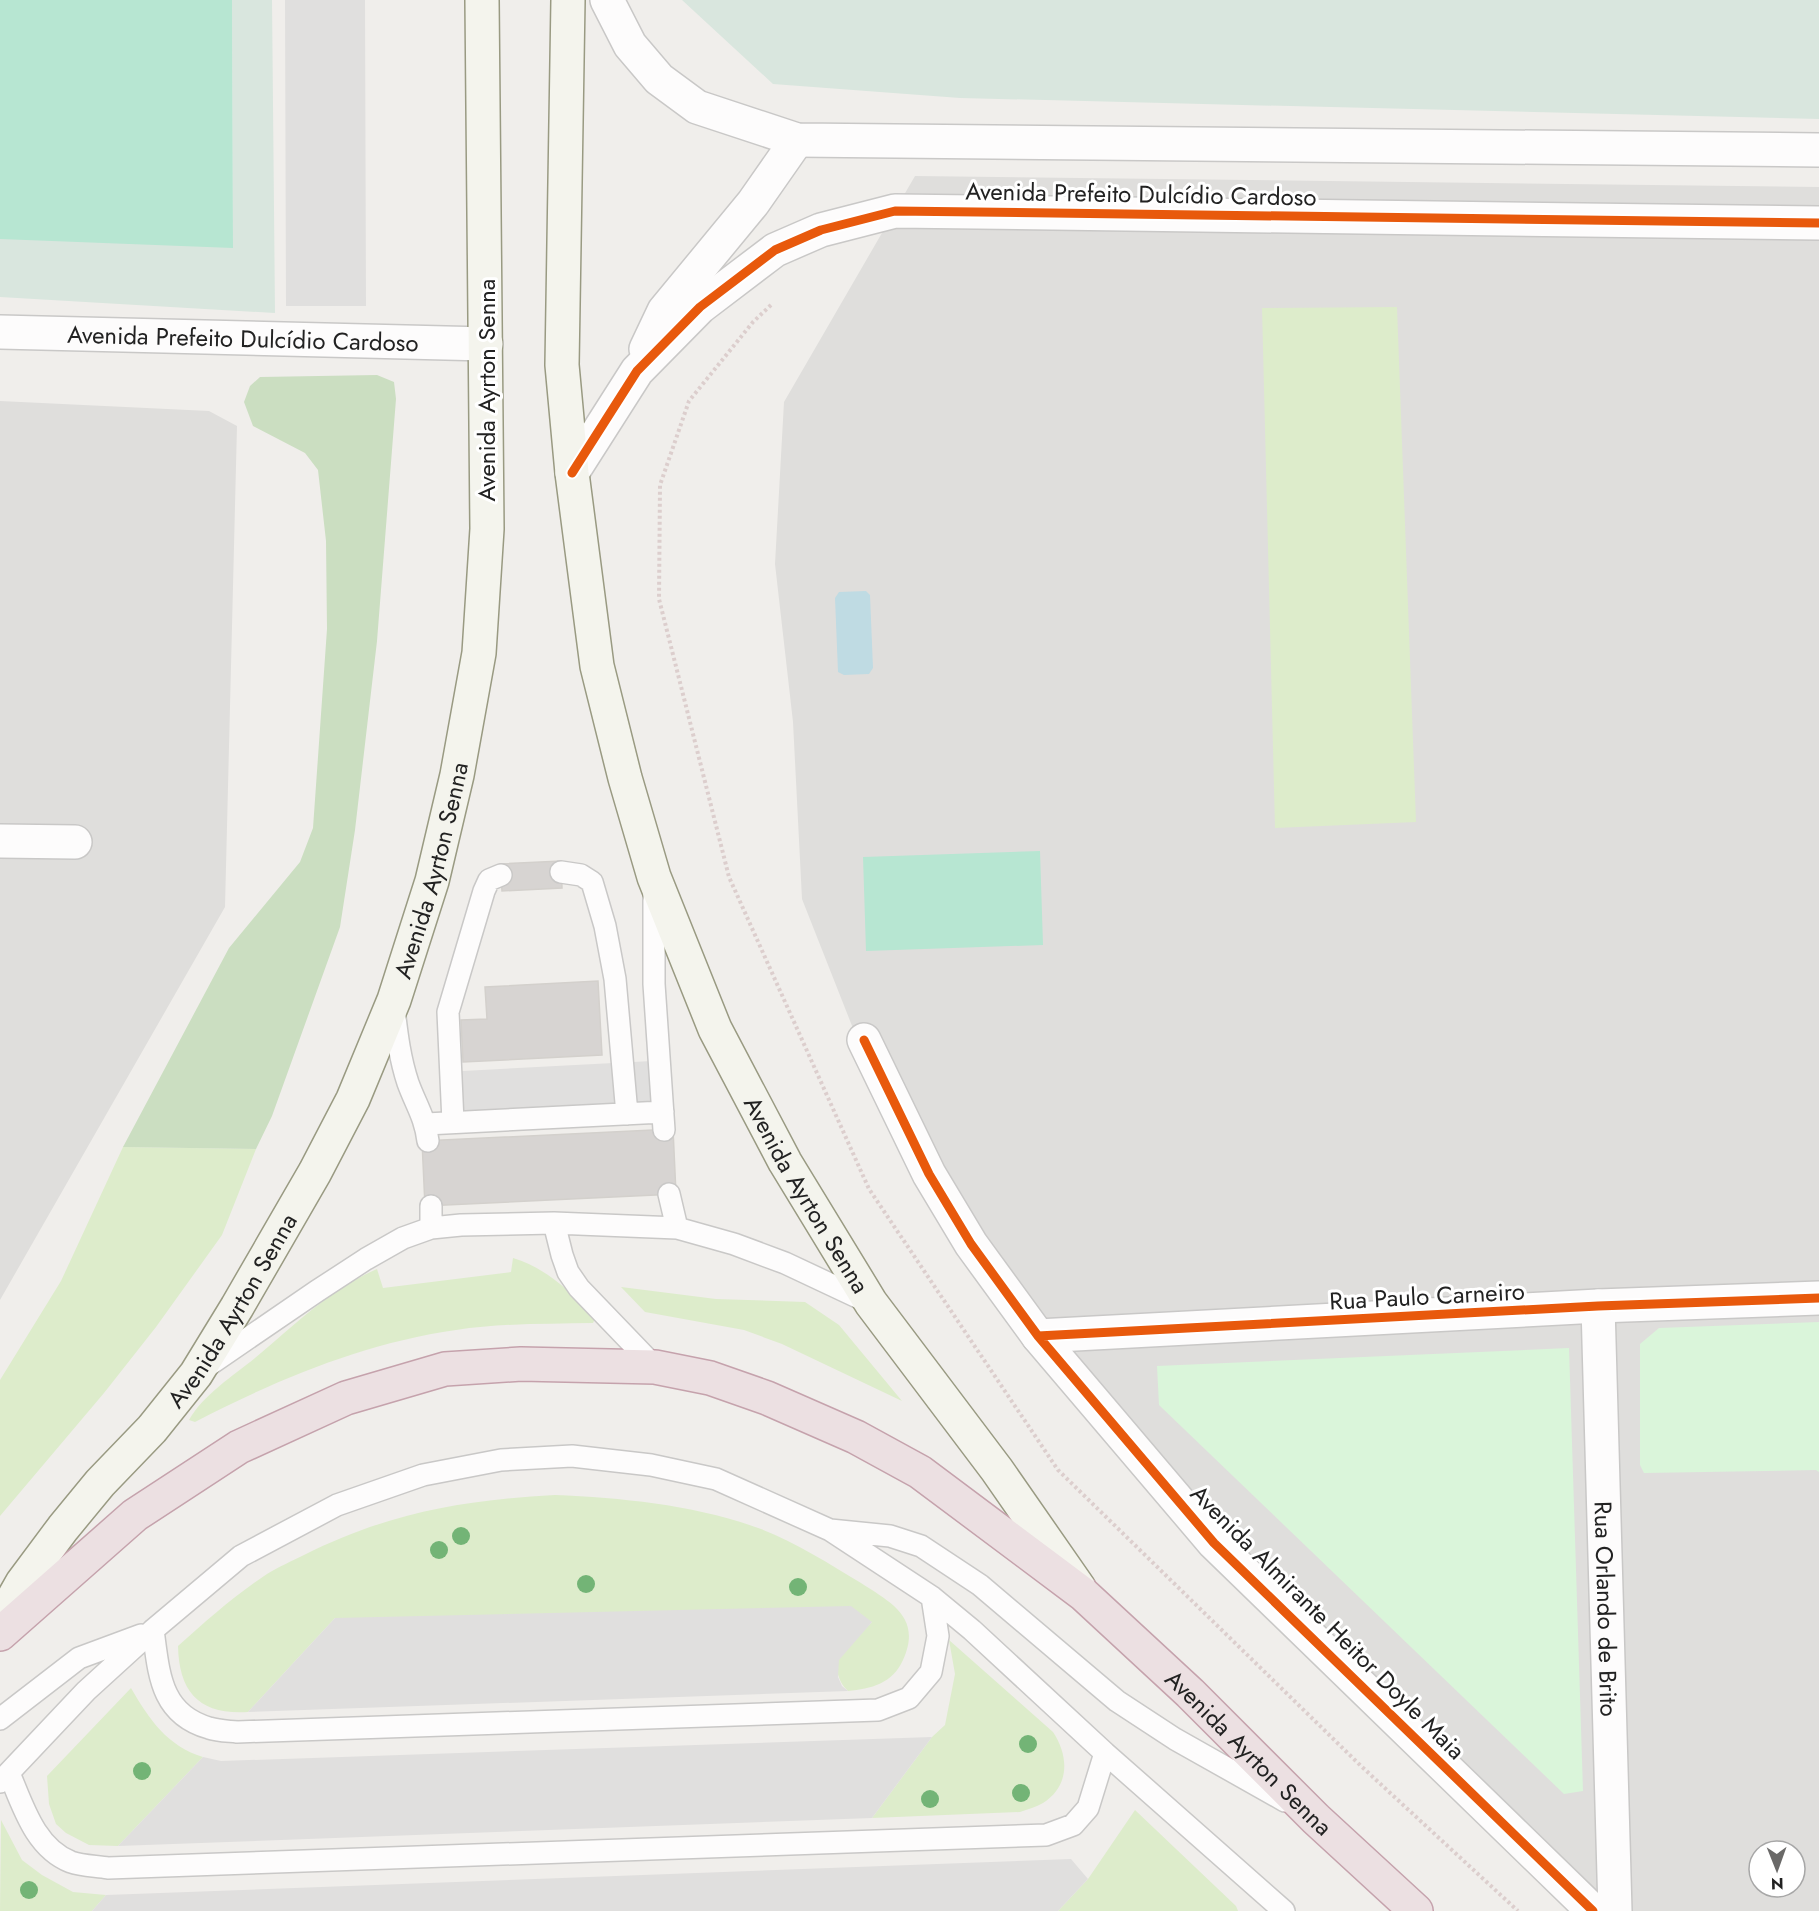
<svg xmlns="http://www.w3.org/2000/svg" width="1819" height="1911" viewBox="0 0 1819 1911" font-family="Jost,sans-serif">
	<style>
		.residential { fill: #dfdedc; fill-rule: evenodd }
		.grass { fill: #ddeccb }
		.forest { fill: #cbdec1 }
		.wetland { fill: #d9e6de }
		.park { fill: #daf5da }
		.pitch { fill: #b7e6d2 }
		.parking { fill: #e0dfde }
		.water { fill: #bfdbe3 }
		.building { fill: #d7d4d2; stroke: #d3d0cc; stroke-width: 1.5 }
		.lines { fill: none; stroke-linecap: round; stroke-linejoin: round }
		.service-casing { stroke: #c9c8c7; stroke-width: 24 }
		.minor-casing { stroke: #c9c8c7; stroke-width: 36 }
		.secondary-casing { stroke: #999a82; stroke-width: 36 }
		.motorway-casing { stroke: #c5a2ac; stroke-width: 36 }
		.path { stroke: #dccecd; stroke-width: 4; stroke-dasharray: 3 3; stroke-linecap: butt }
		.service { stroke: #fdfcfc; stroke-width: 21 }
		.minor { stroke: #fdfcfc; stroke-width: 33 }
		.secondary { stroke: #f4f4ed; stroke-width: 33 }
		.motorway { stroke: #ece0e2; stroke-width: 33 }
		.cycleway-casing { stroke: #fff; stroke-width: 13 }
		.cycleway { stroke: #e8590c; stroke-width: 9 }
		.tree { fill: #73b476 }
		.labels { text-anchor: middle; dominant-baseline: central; stroke-width: 6; stroke-linejoin: round; paint-order: stroke }
		.street-label { font-size: 24px; fill: #222; stroke: #fff }
	</style>
	<rect width="100%" height="100%" fill="#f0eeeb"/>
	<path class="residential" d="M 915,176 L 1819,187 L 1819,1911 L 1576,1911 L 1281,1625 L 899,1145 L 802,899 L 793,722 L 775,564 L 784,402 ZM 1759,1851 L 1795,1851 L 1795,1887 L 1759,1887 Z
		M 0,401 L 209,411 L 237,426 L 225,907 L 0,1300 Z"/>
	<path class="grass" d="M 1397,307 L 1416,822 L 1275,828 L 1262,308 Z
		M 123,1147 L 256,1149 L 222,1235 L 156,1327 L 104,1393 L 0,1516 L 0,1380 L 61,1281 Z
		M 513,1258 C 546,1268 569,1291 593,1314 L 595,1319 L 593,1323 C 548,1324 501,1323 456,1330 C 364,1343 276,1380 195,1422 L 189,1420 C 203,1395 233,1376 255,1358 C 296,1324 329,1290 377,1269 L 383,1288 L 511,1272 Z
		M 621,1287 L 716,1299 L 805,1302 L 839,1325 L 902,1401 L 782,1344 L 744,1330 L 645,1312 Z
		M 555,1495 C 625,1498 695,1505 761,1529 C 795,1542 830,1564 861,1583 C 892,1603 922,1618 903,1660 C 893,1683 871,1689 848,1691 C 840,1684 834,1670 839,1659 C 843,1650 864,1631 872,1622 L 335,1618 L 248,1712 C 200,1715 179,1693 178,1646 C 207,1620 235,1595 267,1574 C 278,1567 292,1561 304,1555 C 388,1513 462,1500 555,1495 Z
		M 949,1640 L 1053,1732 C 1069,1756 1070,1786 1043,1803 C 1036,1807 1028,1809 1020,1812 L 872,1818 L 932,1737 L 945,1725 L 955,1674 Z
		M 131,1688 C 149,1719 167,1746 203,1757 L 118,1846 L 89,1845 L 66,1833 L 56,1824 L 49,1804 L 47,1776 Z
		M 1135,1810 L 1236,1906 L 1238,1911 L 1058,1911 L 1088,1879 Z
		M 1,1820 L 22,1860 L 42,1875 L 73,1892 L 106,1895 L 92,1911 L 0,1911 Z"/>
	<path class="forest" d="M 377,375 L 394,382 L 396,399 L 377,641 L 355,830 L 340,927 L 272,1116 L 256,1149 L 123,1147 L 229,948 L 300,862 L 313,828 L 327,629 L 326,541 L 318,470 L 305,453 L 253,426 L 244,402 L 250,386 L 260,377 Z"/>
	<path class="wetland" d="M 232,0 L 272,0 L 275,313 L 0,297 L 0,230 L 233,247 Z
		M 682,0 L 1819,0 L 1819,119 L 960,98 L 773,84 Z"/>
	<path class="park" d="M 1819,1322 L 1819,1472 L 1816,1470 L 1644,1473 L 1640,1465 L 1640,1344 L 1659,1328 Z
		M 1569,1348 L 1583,1791 L 1564,1794 L 1159,1405 L 1157,1366 Z"/>
	<path class="pitch" d="M 0,0 L 232,0 L 233,248 L 0,239 Z
		M 1040,851 L 1043,945 L 866,951 L 863,857 Z"/>
	<path class="parking" d="M 285,0 L 365,0 L 366,306 L 286,306 Z
		M 652,1061 L 654,1123 L 447,1132 L 444,1072 Z
		M 851,1606 L 872,1622 L 839,1660 L 838,1677 L 842,1686 L 848,1691 L 248,1712 L 335,1618 Z
		M 932,1737 L 872,1818 L 118,1846 L 203,1757 L 221,1761 Z
		M 1071,1859 L 1088,1879 L 1058,1911 L 92,1911 L 106,1895 Z"/>
	<path class="water" d="M 866,591 L 870,595 L 873,668 L 869,674 L 844,675 L 838,672 L 835,598 L 839,592 Z"/>
	<path class="building" d="M 561,861 L 562,888 L 502,891 L 500,864 Z
		M 598,981 L 602,1055 L 463,1062 L 461,1020 L 487,1019 L 485,987 Z
		M 673,1129 L 676,1194 L 425,1206 L 422,1141 Z"/>
	<g class="lines">
		<g class="service-casing">
			<path id="service" d="M 561,872 L 581,875 L 592,882 L 605,926 L 615,979 L 627,1114
				M 654,893 L 654,984 L 664,1130
				M 394,1009 C 397,1035 400,1059 408,1083 C 416,1105 425,1117 428,1141
				M 453,1122 L 448,1012 L 484,891 L 489,880 L 501,875
				M 426,1124 L 663,1112
				M 669,1194 L 677,1228
				M 554,1223 L 562,1255 L 568,1272 L 579,1288 L 655,1367
				M 431,1228 L 431,1206
				M 206,1367 L 317,1291 L 366,1259 L 403,1238 L 431,1228 L 461,1225 L 554,1223 L 677,1228 L 734,1244 L 785,1263 L 870,1303
				M 830,1530 L 890,1536 L 921,1546 L 980,1585 L 1117,1701 L 1175,1739 L 1285,1801
				M 153,1630 C 159,1673 160,1714 209,1728 C 218,1731 228,1731 237,1732 L 878,1710 L 909,1698 L 931,1672 L 938,1636 L 932,1597
				M 0,1719 L 79,1658 L 141,1635
				M 9,1773 C 23,1806 35,1848 71,1862 C 82,1866 97,1866 108,1868 L 1046,1835 L 1073,1825 L 1088,1808 L 1105,1753
				M 0,1782 L 86,1691 L 153,1630 L 241,1556 L 337,1505 L 423,1475 L 501,1460 L 572,1456 L 651,1465 L 716,1479 L 830,1530 L 932,1597 L 972,1630 L 1105,1753 L 1284,1911"/>
		</g>
		<g class="minor-casing">
			<g id="minor">
				<path d="M 607,0 L 630,45 L 659,79 L 697,107 L 797,140 L 1819,150"/>
				<path id="s1" d="M 0,332 L 486,344"/>
				<path d="M 646,349 L 664,311 L 753,203 L 797,140"/>
				<path d="M 572,473 L 637,371 L 700,307 L 775,250 L 821,230 L 895,211 L 1819,223"/>
				<path d="M 0,841 L 75,842"/>
				<path d="M 864,1040 L 929,1174 L 971,1244 L 1038,1336 L 1214,1543 L 1593,1911"/>
				<path id="s2" d="M 1598,1306 L 1615,1911"/>
				<path d="M 1038,1336 L 1598,1306 L 1819,1298"/>
			</g>
		</g>
		<g class="secondary-casing">
			<g id="secondary">
				<path id="s3" d="M 568,0 L 562,365 L 572,473 L 597,666 L 625,778 L 654,877 L 715,1029 L 785,1162 L 871,1303 L 997,1470 L 1079,1588"/>
				<path id="s4" d="M 0,1622 L 22,1583 L 63,1528 L 100,1483 L 152,1429 L 196,1374 L 237,1307 L 315,1172 L 353,1099 L 394,1000 L 432,881 L 457,775 L 479,653 L 487,529 L 482,0"/>
			</g>
		</g>
		<g class="motorway-casing">
			<g id="motorway">
				<path id="s5" d="M 0,1634 L 135,1515 L 239,1447 L 346,1398 L 445,1369 L 521,1364 L 655,1367 L 710,1378 L 767,1398 L 856,1437 L 920,1472 L 1083,1594 L 1190,1693 L 1316,1819 L 1416,1911"/>
			</g>
		</g>
		<path class="path" d="M 771,305 L 753,322 L 689,401 L 660,485 L 659,599 L 729,877 L 869,1189 L 1058,1470 L 1361,1766 L 1518,1911"/>
		<use href="#service" class="service"/>
		<use href="#minor" class="minor"/>
		<use href="#secondary" class="secondary"/>
		<use href="#motorway" class="motorway"/>
		<g class="cycleway-casing">
			<path id="cycleway" d="M 572,473 L 637,371 L 700,307 L 775,250 L 821,230 L 895,211 L 1819,223
				M 864,1040 L 929,1174 L 971,1244 L 1038,1336 L 1214,1543 L 1593,1911
				M 1038,1336 L 1598,1306 L 1819,1298"/>
		</g>
		<use href="#cycleway" class="cycleway"/>
	</g>
	<g class="tree">
		<circle cx="461" cy="1536" r="9"/>
		<circle cx="439" cy="1550" r="9"/>
		<circle cx="586" cy="1584" r="9"/>
		<circle cx="798" cy="1587" r="9"/>
		<circle cx="1028" cy="1744" r="9"/>
		<circle cx="142" cy="1771" r="9"/>
		<circle cx="1021" cy="1793" r="9"/>
		<circle cx="930" cy="1799" r="9"/>
		<circle cx="29" cy="1890" r="9"/>
	</g>
	<g class="labels">
		<g class="street-label">
			<text transform="translate(1141 194) rotate(1)">Avenida Prefeito Dulcídio Cardoso</text>
			<text stroke="none"><textPath href="#s1" startOffset="243">Avenida Prefeito Dulcídio Cardoso</textPath></text>
			<text transform="translate(486 390) rotate(-90)">Avenida Ayrton Senna</text>
			<text stroke="none"><textPath href="#s4" startOffset="876">Avenida Ayrton Senna</textPath></text>
			<text stroke="none"><textPath href="#s3" startOffset="1240">Avenida Ayrton Senna</textPath></text>
			<text transform="translate(1427 1296) rotate(-3)">Rua Paulo Carneiro</text>
			<text stroke="none"><textPath href="#s4" startOffset="390">Avenida Ayrton Senna</textPath></text>
			<text stroke="none"><textPath href="#s2" startOffset="303">Rua Orlando de Brito</textPath></text>
			<text transform="translate(1328 1622) rotate(45)">Avenida Almirante Heitor Doyle Maia</text>
			<text stroke="none"><textPath href="#s5" startOffset="1455">Avenida Ayrton Senna</textPath></text>
		</g>
	</g>
	<g transform="translate(1777 1869) rotate(179)"><circle r="28" fill="#ffffff" stroke="#a7a7a7" stroke-width="1.5"/>
	<path d="M0-4.5L10 22L0 15L-10 22Z" fill="#6a6968"/>
	<text y="-9" font-size="16" font-weight="bold" text-anchor="middle" fill="#222222">N</text>
	</g>
</svg>
